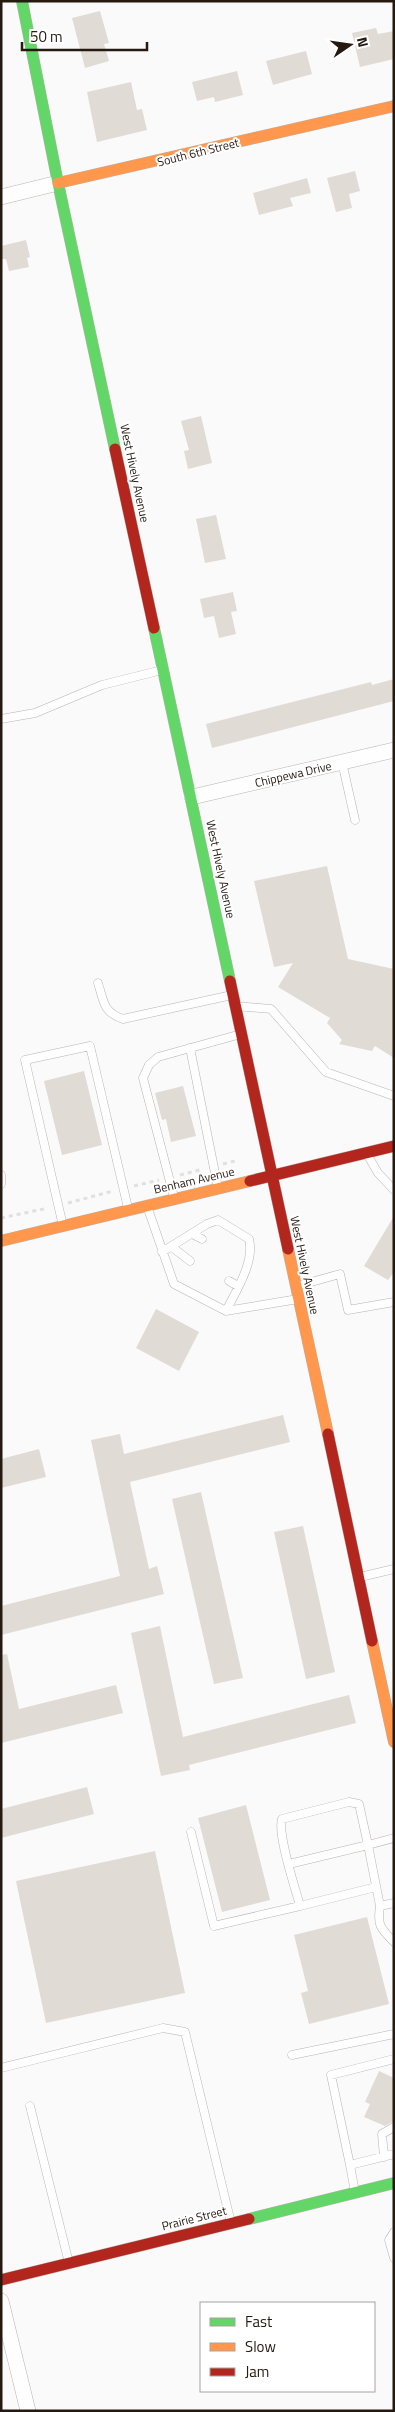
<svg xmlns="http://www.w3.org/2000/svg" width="395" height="2412" viewBox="0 0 395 2412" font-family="'Titillium Web',sans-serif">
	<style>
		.building { fill: #e1dbd6 }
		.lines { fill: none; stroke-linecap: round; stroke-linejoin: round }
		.lane-casing { stroke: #bab4b0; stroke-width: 9 }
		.street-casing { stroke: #bab4b0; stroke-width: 16 }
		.fast-casing { stroke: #bab4b0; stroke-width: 12 }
		.slow-casing { stroke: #bab4b0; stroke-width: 12 }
		.jam-casing { stroke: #bab4b0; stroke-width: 12 }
		.path { stroke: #e1e0e0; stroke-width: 3; stroke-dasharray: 4 4; stroke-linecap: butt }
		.lane { stroke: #fefefe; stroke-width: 8 }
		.street { stroke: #fefefe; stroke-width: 15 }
		.fast { stroke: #63d668; stroke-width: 11 }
		.slow { stroke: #ff974d; stroke-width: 11 }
		.jam { stroke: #b3261e; stroke-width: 11 }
		.labels { text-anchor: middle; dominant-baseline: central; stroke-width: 4; stroke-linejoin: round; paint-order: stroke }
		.street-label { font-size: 12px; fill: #251910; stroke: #fff }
	</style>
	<rect width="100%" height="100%" fill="#fafafa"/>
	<path class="building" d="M 100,11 L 109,43 L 104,44 L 109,61 L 85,68 L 72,18 Z
		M 376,28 L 378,34 L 394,31 L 394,59 L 360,67 L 352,33 Z
		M 306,51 L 312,74 L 273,85 L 266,61 Z
		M 237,71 L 243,95 L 215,102 L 214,97 L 197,101 L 192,82 Z
		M 131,82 L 137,110 L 142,109 L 147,130 L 97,142 L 87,92 Z
		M 355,171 L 360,191 L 349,194 L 352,208 L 336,212 L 327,178 Z
		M 307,178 L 311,193 L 290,198 L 293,206 L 259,215 L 253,193 Z
		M 26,240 L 30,257 L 27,258 L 29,267 L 9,271 L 6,259 L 1,259 L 1,246 Z
		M 201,416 L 212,463 L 188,469 L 184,451 L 189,450 L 181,421 Z
		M 216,515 L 226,559 L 205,563 L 196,519 Z
		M 233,592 L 237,611 L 231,612 L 236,634 L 219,638 L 214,616 L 204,618 L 200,599 Z
		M 394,679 L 394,701 L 212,748 L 206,724 L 371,682 L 372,685 Z
		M 327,866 L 348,959 L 394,969 L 394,1058 L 375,1046 L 372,1051 L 339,1044 L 342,1040 L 327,1023 L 330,1018 L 278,987 L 293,963 L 274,967 L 254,881 Z
		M 84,1071 L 102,1145 L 62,1155 L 44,1081 Z
		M 183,1086 L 196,1136 L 171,1142 L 166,1119 L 162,1120 L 155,1093 Z
		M 394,1216 L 394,1272 L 388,1280 L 364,1266 Z
		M 156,1309 L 199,1332 L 179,1371 L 136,1348 Z
		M 283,1415 L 290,1442 L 130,1482 L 149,1569 L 157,1566 L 164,1594 L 1,1635 L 1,1606 L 120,1576 L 91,1440 L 120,1434 L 124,1454 Z
		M 39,1449 L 46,1477 L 1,1488 L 1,1459 Z
		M 201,1492 L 243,1678 L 214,1684 L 172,1499 Z
		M 303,1526 L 335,1672 L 306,1679 L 274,1532 Z
		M 160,1626 L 183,1737 L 349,1695 L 356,1723 L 189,1765 L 190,1770 L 161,1776 L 131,1633 Z
		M 7,1654 L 19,1709 L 116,1685 L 123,1713 L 1,1743 L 1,1655 Z
		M 87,1787 L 94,1814 L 1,1838 L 1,1809 Z
		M 246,1805 L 270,1900 L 222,1912 L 198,1818 Z
		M 155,1851 L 185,1993 L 46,2023 L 16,1881 Z
		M 367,1917 L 389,2004 L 309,2024 L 301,1993 L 308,1991 L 294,1935 Z
		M 379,2071 L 394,2078 L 394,2121 L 385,2126 L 364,2117 L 370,2104 L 365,2102 Z"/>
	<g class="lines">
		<g class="lane-casing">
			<path id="lane" d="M 1,719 L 35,713 L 102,685 L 162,670
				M 342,762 L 355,820
				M 98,983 C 104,1002 103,1012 123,1019 L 232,995
				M 236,1006 L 271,1009 L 326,1072 L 394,1096
				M 190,1048 L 218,1188
				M 367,1154 L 378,1173 L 394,1190
				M 1,1175 L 1,1184
				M 174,1197 L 143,1078 L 149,1065 L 158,1057 L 241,1034
				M 147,1206 L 174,1284 L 226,1311 L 298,1299
				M 63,1226 L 25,1060 L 90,1046 L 128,1208
				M 192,1234 L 202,1239
				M 172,1247 L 190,1261
				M 162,1252 L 207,1224 L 218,1220 L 249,1239 C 255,1262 236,1291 226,1311
				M 229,1281 L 238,1286
				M 297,1286 L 340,1274 L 348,1310 L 394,1302
				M 360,1577 L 394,1569
				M 191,1832 L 214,1926 L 300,1906
				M 394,1838 L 368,1845 L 380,1906 L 394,1903
				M 289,1864 L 368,1845 L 359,1804 L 349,1802 L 282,1819 C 277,1834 295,1887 300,1906 L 376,1887
				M 380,1906 C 377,1925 380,1928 394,1942
				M 292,2055 L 394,2034
				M 1,2068 L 163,2028 L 185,2032 L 231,2223
				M 30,2106 L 69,2263
				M 384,2157 L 382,2134 L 394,2127
				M 350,2165 L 331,2075 L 394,2059
				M 355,2192 L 350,2165 L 394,2154
				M 394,2232 L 389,2240 L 394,2258"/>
		</g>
		<g class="street-casing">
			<path id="street" d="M 1,197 L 58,183
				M 192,797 L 394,750
				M 1,2301 L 28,2411"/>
		</g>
		<g class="fast-casing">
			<path id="fast" d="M 22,1 L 58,183 L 115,449
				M 154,628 L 230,981
				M 249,2219 L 394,2183"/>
		</g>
		<g class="slow-casing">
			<path id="slow" d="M 58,183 L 394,106
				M 1,1241 L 250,1181
				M 288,1249 L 328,1434
				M 372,1641 L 394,1742"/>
		</g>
		<g class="jam-casing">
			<path id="jam" d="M 115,449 L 154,628
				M 230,981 L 288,1249
				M 250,1181 L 394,1146
				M 328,1434 L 372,1641
				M 1,2280 L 249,2219"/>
		</g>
		<path class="path" d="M 223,1164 L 235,1161
			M 180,1175 L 203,1169
			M 134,1186 L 159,1180
			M 68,1203 L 113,1191
			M 1,1218 L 48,1208"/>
		<use href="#lane" class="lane"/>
		<use href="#street" class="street"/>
		<use href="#fast" class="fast"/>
		<use href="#slow" class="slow"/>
		<use href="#jam" class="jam"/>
	</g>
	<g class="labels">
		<g class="street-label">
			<text transform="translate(198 152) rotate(-14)">South 6th Street</text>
			<text transform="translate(135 473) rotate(78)">West Hively Avenue</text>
			<text transform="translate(293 774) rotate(-13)">Chippewa Drive</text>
			<text transform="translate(221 869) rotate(78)">West Hively Avenue</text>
			<text transform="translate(194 1180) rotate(-13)">Benham Avenue</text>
			<text transform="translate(305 1265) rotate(78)">West Hively Avenue</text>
			<text transform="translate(194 2218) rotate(-14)">Prairie Street</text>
		</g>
	</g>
	<rect width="395" height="2412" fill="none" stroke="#251910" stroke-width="5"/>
	<rect x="200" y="2302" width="175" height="90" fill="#ffffff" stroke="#a8a39f"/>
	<rect x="210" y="2318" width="25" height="8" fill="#63d668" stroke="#a8a39f"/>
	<text x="245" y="2327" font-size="15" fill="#251910">Fast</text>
	<rect x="210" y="2343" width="25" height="8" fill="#ff974d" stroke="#a8a39f"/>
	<text x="245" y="2352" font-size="15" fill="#251910">Slow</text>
	<rect x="210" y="2368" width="25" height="8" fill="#b3261e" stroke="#a8a39f"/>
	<text x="245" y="2377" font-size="15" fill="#251910">Jam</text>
	<g transform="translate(350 45) rotate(77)" stroke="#ffffff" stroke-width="4" paint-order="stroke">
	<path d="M0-4L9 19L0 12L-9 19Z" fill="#251910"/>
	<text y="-8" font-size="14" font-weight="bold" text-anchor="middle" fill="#251910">N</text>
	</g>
	<path d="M22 42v8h125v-8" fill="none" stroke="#251910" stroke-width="2.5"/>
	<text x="30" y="42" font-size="15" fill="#251910" stroke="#ffffff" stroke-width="4" paint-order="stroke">50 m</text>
</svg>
